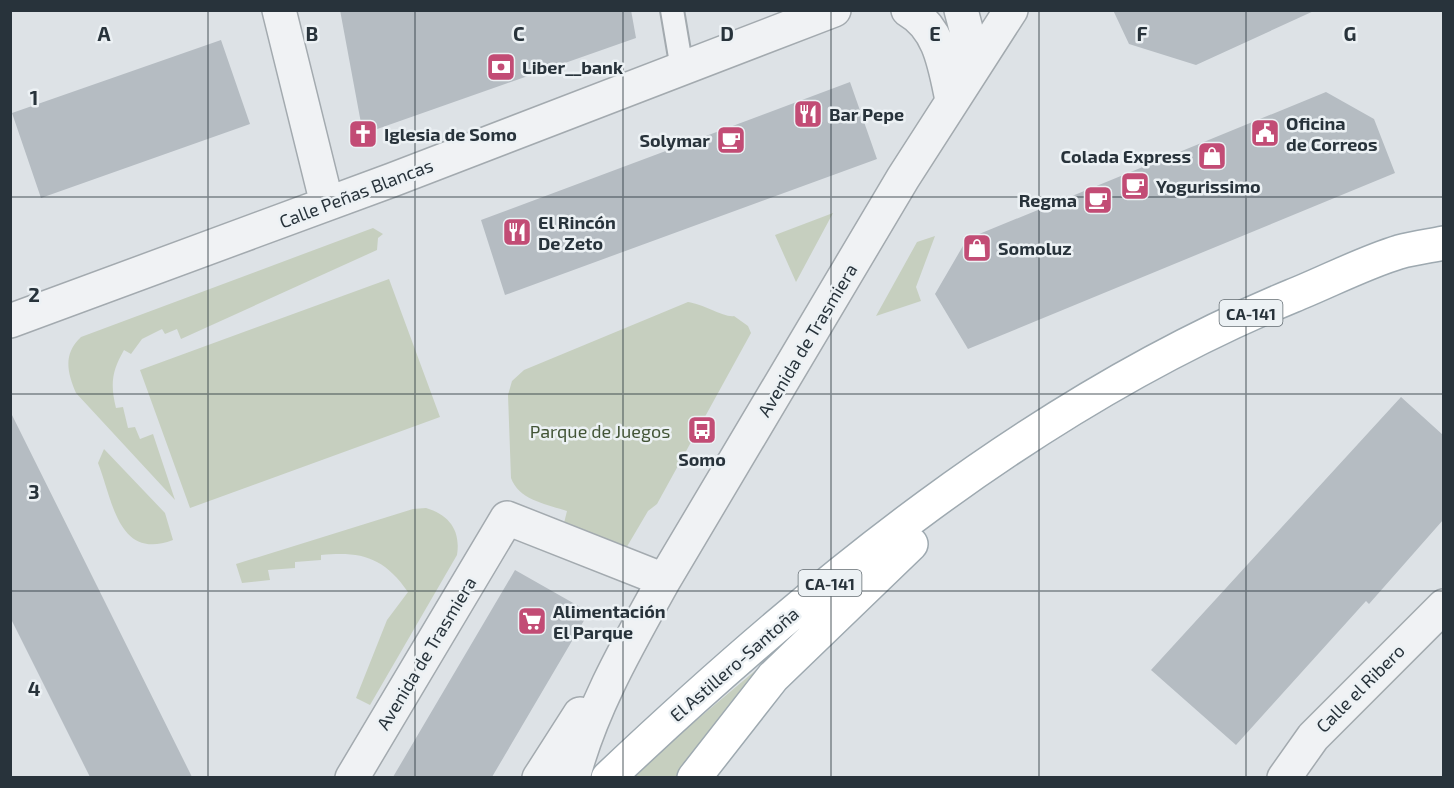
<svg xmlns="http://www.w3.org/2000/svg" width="1454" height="788" viewBox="0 0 1454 788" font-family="'Exo 2',sans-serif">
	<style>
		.green { fill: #c6cfbf }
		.building { fill: #b5bcc2 }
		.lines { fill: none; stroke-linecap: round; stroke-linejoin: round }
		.service-casing { stroke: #a3aaaf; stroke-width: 26 }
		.minor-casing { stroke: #a3aaaf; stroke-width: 36 }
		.primary-casing { stroke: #9ea9b0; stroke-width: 36 }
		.service { stroke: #f0f2f4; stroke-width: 22 }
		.minor { stroke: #f0f2f4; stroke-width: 33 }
		.primary { stroke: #fff; stroke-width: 33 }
		.grid { fill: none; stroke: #28333b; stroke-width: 1.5; stroke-opacity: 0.55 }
		.labels { text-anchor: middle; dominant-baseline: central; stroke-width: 5; stroke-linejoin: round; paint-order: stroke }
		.shield { fill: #ecf1f4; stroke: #636c72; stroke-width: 1.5 }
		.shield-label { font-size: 16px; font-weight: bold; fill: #28333b }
		.poi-label { font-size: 18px; font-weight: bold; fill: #28333b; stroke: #ecf1f4; text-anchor: start }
		.street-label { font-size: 18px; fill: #28333b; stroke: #ecf1f4 }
		.park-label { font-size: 18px; fill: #435537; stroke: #ecf1f4 }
		.grid-label { font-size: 20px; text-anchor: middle; font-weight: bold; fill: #28333b; stroke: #ecf1f4; stroke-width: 5; stroke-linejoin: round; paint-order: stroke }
	</style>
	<rect width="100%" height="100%" fill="#dde2e6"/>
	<path class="green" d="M 833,213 L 796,282 L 775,235 Z
		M 373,228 L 383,234 L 378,238 L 377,250 L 181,339 L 177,329 L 165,334 L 162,329 L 142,339 L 131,354 L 124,350 C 112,371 110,384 116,408 L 123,407 L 128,428 L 135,427 L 140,439 L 153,434 L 175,500 L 76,393 C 67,372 63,354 81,337 Z
		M 935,236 L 916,287 L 921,301 L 876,316 L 917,242 Z
		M 389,279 L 440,417 L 190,508 L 140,370 Z
		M 688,302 C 703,304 725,318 734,316 L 748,326 L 751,333 L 657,504 L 648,511 L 625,550 L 564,523 L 567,511 C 546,504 519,500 511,478 L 508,395 L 512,381 L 524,370 Z
		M 104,449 L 165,513 L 173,540 C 118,561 113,501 98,463 Z
		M 426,508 C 449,515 461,530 457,555 L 370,705 L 356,698 L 387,620 L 408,592 C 384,557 361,551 321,555 L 321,560 L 295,562 L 295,568 L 268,570 L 270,580 L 242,583 L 236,564 L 413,509 Z
		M 782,648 L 681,777 L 633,778 L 654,756 Z"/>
	<path class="building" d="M 340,10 L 631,10 L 636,38 L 363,134 Z
		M 1113,10 L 1316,10 L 1196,65 L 1129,44 Z
		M 221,40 L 250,124 L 41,198 L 12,113 Z
		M 850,82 L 877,159 L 505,295 L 481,220 Z
		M 1326,92 L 1374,119 L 1395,173 L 968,349 L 935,294 L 967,239 Z
		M 1401,397 L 1443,435 L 1443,520 L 1369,604 L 1366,601 L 1236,745 L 1151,670 Z
		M 10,411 L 192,777 L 90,777 L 10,617 Z
		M 515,570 L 589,612 L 492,777 L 393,777 Z"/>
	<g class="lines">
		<g class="service-casing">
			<path id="service" d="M 672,10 L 682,69"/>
		</g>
		<g class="minor-casing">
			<path id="minor" d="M 279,10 L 327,204
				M 908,10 C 940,28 945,67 952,100
				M 961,10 L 975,63
				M 10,321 L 392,180 L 834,10
				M 352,778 L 507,518 L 664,580
				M 539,778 L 580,714
				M 573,778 C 591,708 629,643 664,580 L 903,178 L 1011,10
				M 1284,778 L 1313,737 L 1444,606"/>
		</g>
		<g class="primary-casing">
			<path id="primary" d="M 608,778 C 810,587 1033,403 1292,296 C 1327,282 1363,263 1399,252 C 1414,248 1429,246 1444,243
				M 694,778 L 773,677 L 911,544"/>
		</g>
		<use href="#service" class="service"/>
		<use href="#minor" class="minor"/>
		<use href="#primary" class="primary"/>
	</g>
	<path class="grid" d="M 208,10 L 208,778M 415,10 L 415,778M 623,10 L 623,778M 831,10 L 831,778M 1039,10 L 1039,778M 1246,10 L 1246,778M 10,197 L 1444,197M 10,394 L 1444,394M 10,591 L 1444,591"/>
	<defs>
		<g id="bank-square" transform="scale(1.5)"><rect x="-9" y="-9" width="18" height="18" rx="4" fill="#c24c75" stroke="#ecf1f4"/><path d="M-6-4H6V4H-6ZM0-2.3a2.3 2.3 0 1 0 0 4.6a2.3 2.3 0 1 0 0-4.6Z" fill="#fff"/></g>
		<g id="restaurant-square" transform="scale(1.5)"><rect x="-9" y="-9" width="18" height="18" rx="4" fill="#c24c75" stroke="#ecf1f4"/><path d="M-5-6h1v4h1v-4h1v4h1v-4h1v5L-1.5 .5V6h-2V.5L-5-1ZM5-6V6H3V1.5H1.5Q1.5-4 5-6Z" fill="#fff"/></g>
		<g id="civic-square" transform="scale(1.5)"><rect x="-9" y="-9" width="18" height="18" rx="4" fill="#c24c75" stroke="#ecf1f4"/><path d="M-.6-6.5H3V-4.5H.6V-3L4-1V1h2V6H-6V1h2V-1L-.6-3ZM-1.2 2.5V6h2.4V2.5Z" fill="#fff"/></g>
		<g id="church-square" transform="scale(1.5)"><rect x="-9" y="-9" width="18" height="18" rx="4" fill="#c24c75" stroke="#ecf1f4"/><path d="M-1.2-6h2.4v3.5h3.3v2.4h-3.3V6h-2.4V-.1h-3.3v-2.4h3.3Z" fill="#fff"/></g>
		<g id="cafe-square" transform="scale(1.5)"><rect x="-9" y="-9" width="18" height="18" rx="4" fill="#c24c75" stroke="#ecf1f4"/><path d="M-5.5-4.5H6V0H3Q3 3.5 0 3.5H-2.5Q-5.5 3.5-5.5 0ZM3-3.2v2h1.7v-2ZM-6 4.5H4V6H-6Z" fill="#fff"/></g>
		<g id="shop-square" transform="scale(1.5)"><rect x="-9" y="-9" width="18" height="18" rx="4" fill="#c24c75" stroke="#ecf1f4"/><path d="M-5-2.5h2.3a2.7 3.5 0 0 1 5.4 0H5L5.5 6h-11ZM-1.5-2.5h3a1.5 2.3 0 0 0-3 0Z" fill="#fff"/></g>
		<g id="bus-square" transform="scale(1.5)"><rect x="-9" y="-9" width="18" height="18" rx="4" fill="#c24c75" stroke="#ecf1f4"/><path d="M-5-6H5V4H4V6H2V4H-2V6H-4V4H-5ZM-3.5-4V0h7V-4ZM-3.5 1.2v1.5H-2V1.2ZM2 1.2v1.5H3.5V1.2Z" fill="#fff"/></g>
		<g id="supermarket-square" transform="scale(1.5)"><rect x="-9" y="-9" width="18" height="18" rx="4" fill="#c24c75" stroke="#ecf1f4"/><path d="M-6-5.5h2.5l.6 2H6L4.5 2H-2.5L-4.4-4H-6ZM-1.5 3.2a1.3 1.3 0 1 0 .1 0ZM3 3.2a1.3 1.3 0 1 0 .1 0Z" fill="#fff"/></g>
	</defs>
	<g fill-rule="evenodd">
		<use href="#bank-square" x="501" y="67"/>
		<use href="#restaurant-square" x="808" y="114"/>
		<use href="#civic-square" x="1265" y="133"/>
		<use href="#church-square" x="363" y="134"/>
		<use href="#cafe-square" x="731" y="140"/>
		<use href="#shop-square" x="1212" y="156"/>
		<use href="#cafe-square" x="1135" y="186"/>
		<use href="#cafe-square" x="1098" y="200"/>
		<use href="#restaurant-square" x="517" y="232"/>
		<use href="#shop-square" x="977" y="248"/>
		<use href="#bus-square" x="702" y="430"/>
		<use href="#supermarket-square" x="532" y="621"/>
	</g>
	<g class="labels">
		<g class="shield">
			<rect x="1219.5" y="300" width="63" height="26" rx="4.5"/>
			<rect x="798.5" y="570" width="63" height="26" rx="4.5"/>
		</g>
		<g class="shield-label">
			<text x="1251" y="313">CA-141</text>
			<text x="830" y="583">CA-141</text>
		</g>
		<g class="poi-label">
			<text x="522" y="67">Liber__bank</text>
			<text x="829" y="114">Bar Pepe</text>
			<text x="1286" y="123">Oficina<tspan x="1286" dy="21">de Correos</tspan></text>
			<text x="384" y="134">Iglesia de Somo</text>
			<text x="710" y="140" text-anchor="end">Solymar</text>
			<text x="1191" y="156" text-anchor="end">Colada Express</text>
			<text x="1156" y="186">Yogurissimo</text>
			<text x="1077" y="200" text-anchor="end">Regma</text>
			<text x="538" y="222">El Rincón<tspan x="538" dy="21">De Zeto</tspan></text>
			<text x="998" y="248">Somoluz</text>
			<text x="702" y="459" text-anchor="middle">Somo</text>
			<text x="553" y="611">Alimentación<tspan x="553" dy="21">El Parque</tspan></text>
		</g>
		<g class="street-label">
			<text transform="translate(356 193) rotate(-21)">Calle Peñas Blancas</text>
			<text transform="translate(807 340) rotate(-59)">Avenida de Trasmiera</text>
			<text transform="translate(426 653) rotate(-59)">Avenida de Trasmiera</text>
			<text transform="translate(734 664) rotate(-41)">El Astillero-Santoña</text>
			<text transform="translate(1360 688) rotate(-45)">Calle el Ribero</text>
		</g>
		<g class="park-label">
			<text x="600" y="431">Parque de Juegos</text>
		</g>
	</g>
	<g class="grid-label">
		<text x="104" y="41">A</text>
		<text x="312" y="41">B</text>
		<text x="519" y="41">C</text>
		<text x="727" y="41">D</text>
		<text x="935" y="41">E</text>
		<text x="1142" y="41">F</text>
		<text x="1350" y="41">G</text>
		<text x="34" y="105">1</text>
		<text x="34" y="302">2</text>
		<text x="34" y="499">3</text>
		<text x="34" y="696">4</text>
	</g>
	<rect width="1454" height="788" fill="none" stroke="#28333b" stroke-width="24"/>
</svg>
